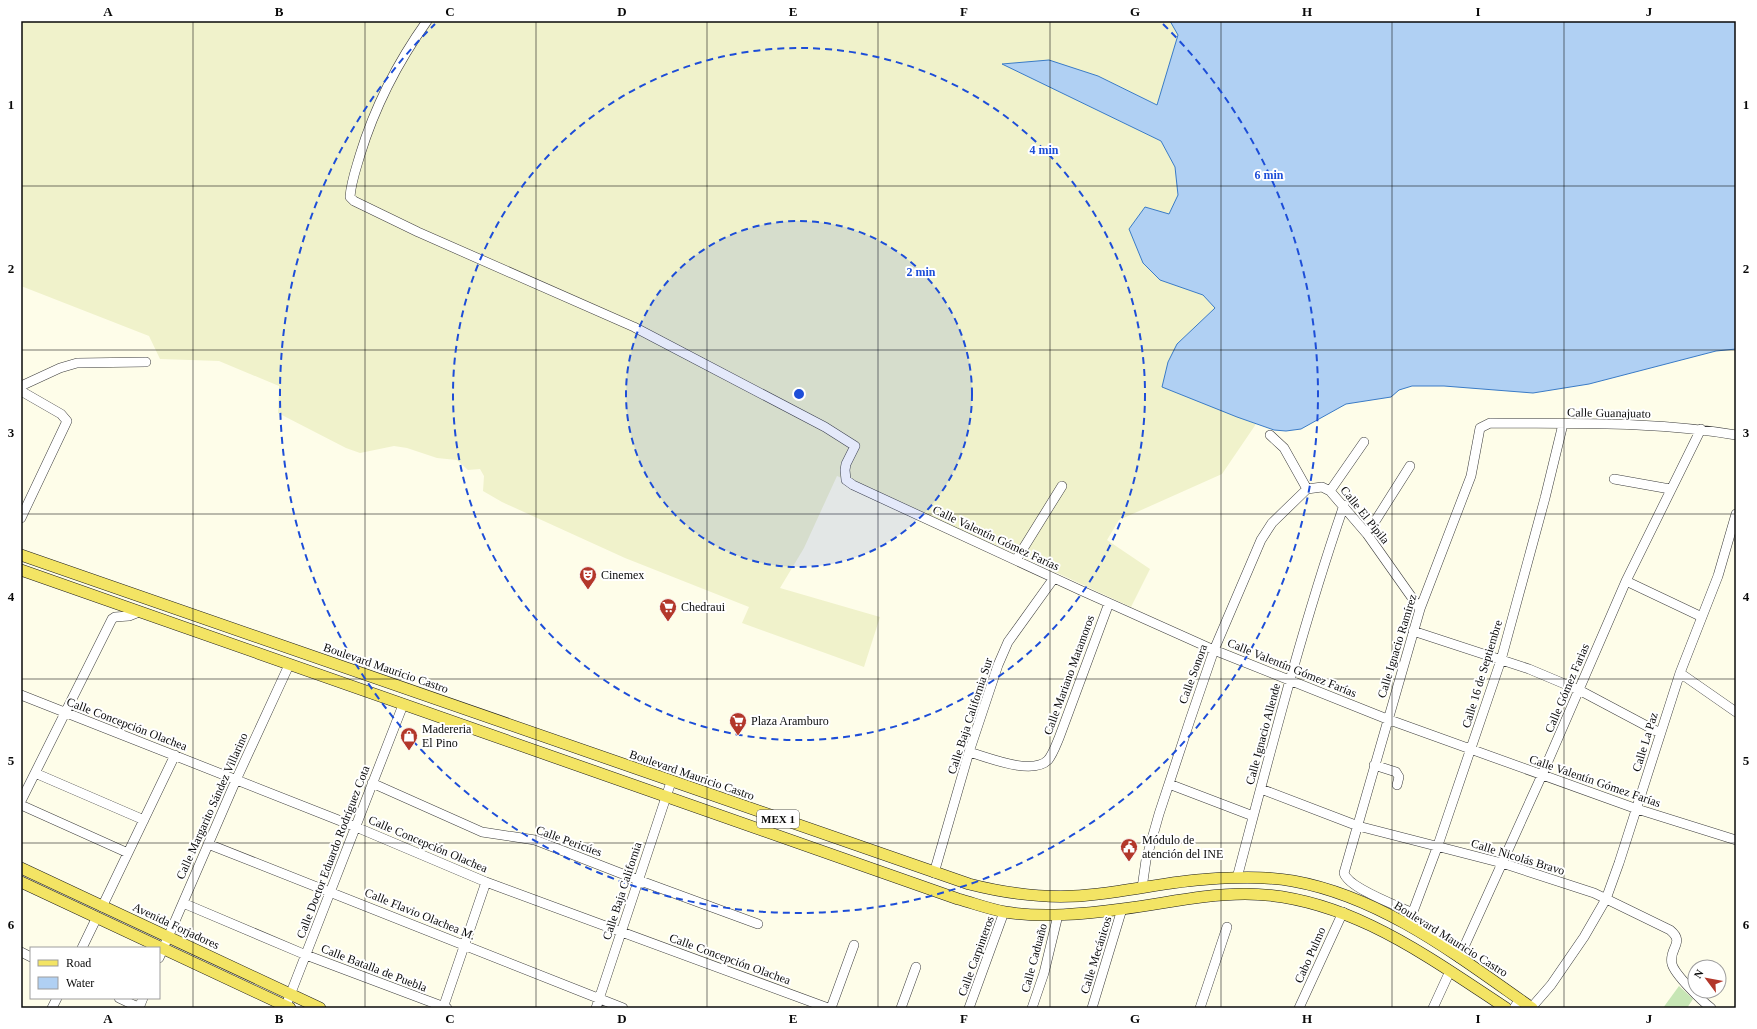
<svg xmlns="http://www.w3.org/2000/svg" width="1757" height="1029" viewBox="0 0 1757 1029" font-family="'Times New Roman',serif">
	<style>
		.farmland { fill: #f0f2cb }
		.green { fill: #c7e6b5 }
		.water { fill: #b0d0f3; stroke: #3a7bc6 }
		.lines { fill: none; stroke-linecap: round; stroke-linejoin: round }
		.minor-casing { stroke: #3d3d3d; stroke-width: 10 }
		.major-casing { stroke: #1b1b1b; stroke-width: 12 }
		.minor { stroke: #fff; stroke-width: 9 }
		.major { stroke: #f3e464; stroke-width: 11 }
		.grid { fill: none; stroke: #0a0a0a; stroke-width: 1; stroke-opacity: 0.55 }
		.ring { fill: none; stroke: #1d4ed8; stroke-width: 2; stroke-dasharray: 7 5 }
		.labels { text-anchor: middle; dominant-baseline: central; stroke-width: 4; stroke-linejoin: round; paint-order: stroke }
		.shield { fill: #fff; stroke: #545454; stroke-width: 1 }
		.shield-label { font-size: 11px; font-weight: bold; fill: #0a0a0a }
		.street-label { font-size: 12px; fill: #0a0a0a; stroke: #fff }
		.poi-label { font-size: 12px; fill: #0a0a0a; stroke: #fff; text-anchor: start }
		.centre { fill: #1d4ed8; stroke: #fff; stroke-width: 2 }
		.ring-label { font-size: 12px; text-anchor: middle; font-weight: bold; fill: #1d4ed8; stroke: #fff; stroke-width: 4; stroke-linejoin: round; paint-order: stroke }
		.neatline { fill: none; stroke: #0a0a0a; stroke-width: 1.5 }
		.grid-label { font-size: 13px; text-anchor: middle; font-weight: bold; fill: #0a0a0a }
	</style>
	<rect width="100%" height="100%" fill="#fefde9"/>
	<path class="farmland" d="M 21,21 L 1170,21 L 1178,35 L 1158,105 L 1098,76 L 1016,63 L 1003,64 L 1161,141 L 1175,167 L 1178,195 L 1169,214 L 1160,280 L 1203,295 L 1215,308 L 1177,344 L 1162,387 L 1256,424 L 1222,474 L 1119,520 L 1107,540 L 1150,569 L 1131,607 L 1027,559 L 837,476 L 804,548 L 780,588 L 880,617 L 864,667 L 742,623 L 749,607 L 625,558 L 502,502 L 483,491 L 484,476 L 480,469 L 468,470 L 457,460 L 437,458 L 407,448 L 394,446 L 360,453 L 346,448 L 278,413 L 279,386 L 219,361 L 160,359 L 149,336 L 21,286 Z"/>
	<path class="green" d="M 1679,986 L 1693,999 L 1687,1008 L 1663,1008 Z"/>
	<path class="water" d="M 1170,21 L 1736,21 L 1736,349 L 1716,351 L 1589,384 L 1533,393 L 1444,386 L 1412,386 L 1399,390 L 1391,397 L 1346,404 L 1301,429 L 1286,431 L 1274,430 L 1237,417 L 1162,387 L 1168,362 L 1177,344 L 1215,308 L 1203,295 L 1160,280 L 1143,263 L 1129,229 L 1145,207 L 1169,214 L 1178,195 L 1175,167 L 1161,141 L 1002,64 L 1049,60 L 1098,76 L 1157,105 L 1178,35 Z"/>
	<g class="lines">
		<g class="minor-casing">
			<path id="minor" d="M 427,21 C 397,63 375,106 360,155 C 356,169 351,182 350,197 L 354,201 L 418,232 L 634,327 L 825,427 L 855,446 L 846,464 L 845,470 L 846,480 L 853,485 L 1080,590 L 1214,650 L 1387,719 L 1637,809 L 1736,840
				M 21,386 L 60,368 L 77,363 L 146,362
				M 21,391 L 61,414 L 67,421 L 21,518
				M 1270,435 L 1284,448 L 1307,489
				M 1614,479 L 1670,489
				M 1330,491 L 1364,442
				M 1367,534 L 1410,466
				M 1016,560 L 1062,486
				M 1626,581 L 1702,617
				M 1413,631 L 1529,669 L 1579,690 L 1660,733
				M 1680,673 L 1736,712
				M 21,695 L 356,827 L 486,882 L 828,1008
				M 969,752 C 987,757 1032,776 1048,760 C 1053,754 1056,745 1059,738 L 1109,603
				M 1374,765 L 1396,772 L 1399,777 L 1397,785
				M 35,773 L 144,820
				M 372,783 L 482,832 L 535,840 L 638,880 L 758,924
				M 1169,784 L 1253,816
				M 1261,789 L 1358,826 L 1502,863 L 1594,893 L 1670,930 C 1686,943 1668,948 1672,964 C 1675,975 1702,1001 1711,1008
				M 21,801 L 112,619 L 115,617 L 129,616 L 139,612
				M 21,805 L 128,853
				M 208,844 L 623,1008
				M 934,873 L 969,752 L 998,665 L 1008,642 L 1054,578
				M 1237,878 C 1270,753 1302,627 1344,505
				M 1142,888 L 1146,860 L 1159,814 L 1190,720 L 1214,650 L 1261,540 L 1272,523 L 1307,489 L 1322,487 L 1330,491 L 1367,534 L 1420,609
				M 183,903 L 306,955 L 447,1008
				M 102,907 L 175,755
				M 1413,913 C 1398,906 1348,888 1344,873 L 1420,609 L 1471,476 L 1480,428 L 1490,423 C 1572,424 1655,421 1736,435
				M 1408,925 L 1438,845 L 1501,660 L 1545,498 L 1563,424
				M 82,948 L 97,917
				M 21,952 L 31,957
				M 159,958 L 236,780 L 289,665
				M 1459,958 L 1542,775 L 1626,581 L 1701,429
				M 119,998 L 140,1008
				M 52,1008 L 57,998
				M 139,1008 L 143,998
				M 285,1008 L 403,705
				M 443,1008 L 486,882
				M 596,1008 L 671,782
				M 831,1008 L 854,945
				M 901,1008 L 916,967
				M 969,1008 L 1004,912
				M 1032,1008 L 1044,973 L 1058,915
				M 1092,1008 L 1122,909
				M 1200,1008 L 1227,927
				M 1299,1008 L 1343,912
				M 1433,1008 L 1450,971
				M 1514,1008 L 1520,999
				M 1531,1008 L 1551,985 L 1584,937 L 1606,899 L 1619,863 L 1680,673 L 1718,576 L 1736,514"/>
		</g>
		<g class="major-casing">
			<path id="major" d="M 21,555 L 969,884 C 1012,895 1054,900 1098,894 C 1135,890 1172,881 1209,879 C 1237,877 1266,876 1293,881 C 1383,897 1459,957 1532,1008
				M 21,570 L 958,899 C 973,903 989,909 1005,912 C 1043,918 1084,914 1122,909 C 1163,904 1203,894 1245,894 C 1344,894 1427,956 1506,1008
				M 21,868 L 320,1008
				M 21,882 L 290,1008"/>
		</g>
		<use href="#minor" class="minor"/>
		<use href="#major" class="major"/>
	</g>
	<path class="grid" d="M 193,21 L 193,1008M 365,21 L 365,1008M 536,21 L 536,1008M 707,21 L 707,1008M 878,21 L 878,1008M 1050,21 L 1050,1008M 1221,21 L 1221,1008M 1392,21 L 1392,1008M 1564,21 L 1564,1008M 21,186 L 1736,186M 21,350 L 1736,350M 21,514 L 1736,514M 21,679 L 1736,679M 21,843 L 1736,843"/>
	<circle cx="799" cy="394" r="173" fill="#1d4ed8" fill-opacity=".12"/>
	<g class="ring">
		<circle cx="799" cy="394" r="173"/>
		<circle cx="799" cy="394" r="346"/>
		<path d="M1163 24A519 519 0 1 1 435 24"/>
	</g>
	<defs>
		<g id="theatre-pin" transform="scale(0.9)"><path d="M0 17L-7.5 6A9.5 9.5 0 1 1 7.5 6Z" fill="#b3372a" stroke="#fff"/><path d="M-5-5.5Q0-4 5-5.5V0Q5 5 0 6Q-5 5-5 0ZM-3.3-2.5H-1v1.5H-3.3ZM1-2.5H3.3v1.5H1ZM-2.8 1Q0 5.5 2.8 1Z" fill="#fff"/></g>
		<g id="supermarket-pin" transform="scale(0.9)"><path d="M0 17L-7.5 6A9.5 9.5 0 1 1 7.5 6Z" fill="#b3372a" stroke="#fff"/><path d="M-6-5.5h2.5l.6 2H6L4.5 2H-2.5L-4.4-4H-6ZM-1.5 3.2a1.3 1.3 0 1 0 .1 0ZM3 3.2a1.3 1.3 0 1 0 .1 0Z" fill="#fff"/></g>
		<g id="shop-pin" transform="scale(0.9)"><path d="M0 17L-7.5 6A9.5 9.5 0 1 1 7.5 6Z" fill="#b3372a" stroke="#fff"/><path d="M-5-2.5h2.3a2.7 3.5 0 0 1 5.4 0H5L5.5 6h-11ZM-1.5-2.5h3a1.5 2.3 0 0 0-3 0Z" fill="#fff"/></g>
		<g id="civic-pin" transform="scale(0.9)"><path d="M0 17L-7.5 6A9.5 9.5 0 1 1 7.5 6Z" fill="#b3372a" stroke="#fff"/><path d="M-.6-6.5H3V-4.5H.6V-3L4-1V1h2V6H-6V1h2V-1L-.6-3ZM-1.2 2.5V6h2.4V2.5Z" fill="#fff"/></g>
	</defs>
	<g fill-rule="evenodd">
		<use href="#theatre-pin" x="588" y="575"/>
		<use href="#supermarket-pin" x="668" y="607"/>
		<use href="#supermarket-pin" x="738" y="721"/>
		<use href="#shop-pin" x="409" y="736"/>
		<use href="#civic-pin" x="1129" y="847"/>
	</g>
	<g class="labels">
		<rect class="shield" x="757" y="810" width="42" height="18" rx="3"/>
		<g class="shield-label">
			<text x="778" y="819">MEX 1</text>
		</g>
		<g class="street-label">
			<text transform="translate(1609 413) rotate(1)">Calle Guanajuato</text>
			<text transform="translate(1365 515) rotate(51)">Calle El Pípila</text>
			<text transform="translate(996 538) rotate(25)">Calle Valentín Gómez Farías</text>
			<text transform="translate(1397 646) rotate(-73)">Calle Ignacio Ramírez</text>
			<text transform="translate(386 668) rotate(19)">Boulevard Mauricio Castro</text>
			<text transform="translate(1292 668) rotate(22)">Calle Valentín Gómez Farías</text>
			<text transform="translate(1193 674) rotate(-70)">Calle Sonora</text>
			<text transform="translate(1482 674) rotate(-73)">Calle 16 de Septiembre</text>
			<text transform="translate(1069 675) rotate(-70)">Calle Mariano Matamoros</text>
			<text transform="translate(1567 688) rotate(-67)">Calle Gómez Farias</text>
			<text transform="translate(970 716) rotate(-72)">Calle Baja California Sur</text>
			<text transform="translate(127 724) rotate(21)">Calle Concepción Olachea</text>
			<text transform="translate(1263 734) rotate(-75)">Calle Ignacio Allende</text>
			<text transform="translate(1645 742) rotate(-73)">Calle La Paz</text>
			<text transform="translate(692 775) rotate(19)">Boulevard Mauricio Castro</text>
			<text transform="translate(1595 781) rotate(19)">Calle Valentín Gómez Farías</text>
			<text transform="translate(212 806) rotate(-66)">Calle Margarito Sández Villarino</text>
			<text transform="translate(569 841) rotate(20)">Calle Pericúes</text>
			<text transform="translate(428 844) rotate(23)">Calle Concepción Olachea</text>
			<text transform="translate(333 852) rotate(-69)">Calle Doctor Eduardo Rodríguez Cota</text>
			<text transform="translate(1518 857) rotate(17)">Calle Nicolás Bravo</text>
			<text transform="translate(622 891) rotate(-72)">Calle Baja California</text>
			<text transform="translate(420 914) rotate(22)">Calle Flavio Olachea M.</text>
			<text transform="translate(176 926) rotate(25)">Avenida Forjadores</text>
			<text transform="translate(1451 939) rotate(32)">Boulevard Mauricio Castro</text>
			<text transform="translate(1096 955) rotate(-73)">Calle Mecánicos</text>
			<text transform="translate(1310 955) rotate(-66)">Cabo Pulmo</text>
			<text transform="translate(976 956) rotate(-70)">Calle Carpinteros</text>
			<text transform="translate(1034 958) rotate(-75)">Calle Caduaño</text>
			<text transform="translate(730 959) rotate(20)">Calle Concepción Olachea</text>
			<text transform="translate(374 968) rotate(21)">Calle Batalla de Puebla</text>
		</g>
		<g class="poi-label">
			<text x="601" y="575">Cinemex</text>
			<text x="681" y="607">Chedraui</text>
			<text x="751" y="721">Plaza Aramburo</text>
			<text x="422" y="729">Madereria<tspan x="422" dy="14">El Pino</tspan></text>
			<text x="1142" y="840">Módulo de<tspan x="1142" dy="14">atención del INE</tspan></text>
		</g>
	</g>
	<circle cx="799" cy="394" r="6" class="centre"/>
	<g class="ring-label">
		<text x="1044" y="154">4 min</text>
		<text x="1269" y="179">6 min</text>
		<text x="921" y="276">2 min</text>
	</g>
	<rect width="1757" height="1029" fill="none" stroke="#ffffff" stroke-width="44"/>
	<rect x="30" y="947" width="130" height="52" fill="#ffffff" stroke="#9d9d9d"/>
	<rect x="38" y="960" width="20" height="6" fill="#f3e464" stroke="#9d9d9d"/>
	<text x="66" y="967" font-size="12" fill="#0a0a0a">Road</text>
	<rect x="38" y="977" width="20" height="12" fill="#b0d0f3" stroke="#9d9d9d"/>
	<text x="66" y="987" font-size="12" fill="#0a0a0a">Water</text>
	<g transform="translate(1707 979) rotate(302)"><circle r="19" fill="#ffffff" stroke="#9d9d9d"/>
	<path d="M0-3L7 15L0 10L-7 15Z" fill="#b3372a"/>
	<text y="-6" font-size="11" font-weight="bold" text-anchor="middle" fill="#0a0a0a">N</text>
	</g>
	<rect x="22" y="22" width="1713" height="985" class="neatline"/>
	<g class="grid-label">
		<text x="108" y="16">A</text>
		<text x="279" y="16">B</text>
		<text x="450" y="16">C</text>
		<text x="622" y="16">D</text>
		<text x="793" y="16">E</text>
		<text x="964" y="16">F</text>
		<text x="1135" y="16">G</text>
		<text x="1307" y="16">H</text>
		<text x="1478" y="16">I</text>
		<text x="1649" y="16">J</text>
		<text x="11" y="109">1</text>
		<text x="1746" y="109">1</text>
		<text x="11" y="273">2</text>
		<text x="1746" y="273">2</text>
		<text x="11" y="437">3</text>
		<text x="1746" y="437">3</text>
		<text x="11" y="601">4</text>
		<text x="1746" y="601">4</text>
		<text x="11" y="765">5</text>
		<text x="1746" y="765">5</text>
		<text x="11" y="929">6</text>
		<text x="1746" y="929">6</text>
		<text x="108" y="1023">A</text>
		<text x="279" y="1023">B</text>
		<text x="450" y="1023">C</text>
		<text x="622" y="1023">D</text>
		<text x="793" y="1023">E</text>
		<text x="964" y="1023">F</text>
		<text x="1135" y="1023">G</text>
		<text x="1307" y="1023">H</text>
		<text x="1478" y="1023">I</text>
		<text x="1649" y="1023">J</text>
	</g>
</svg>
